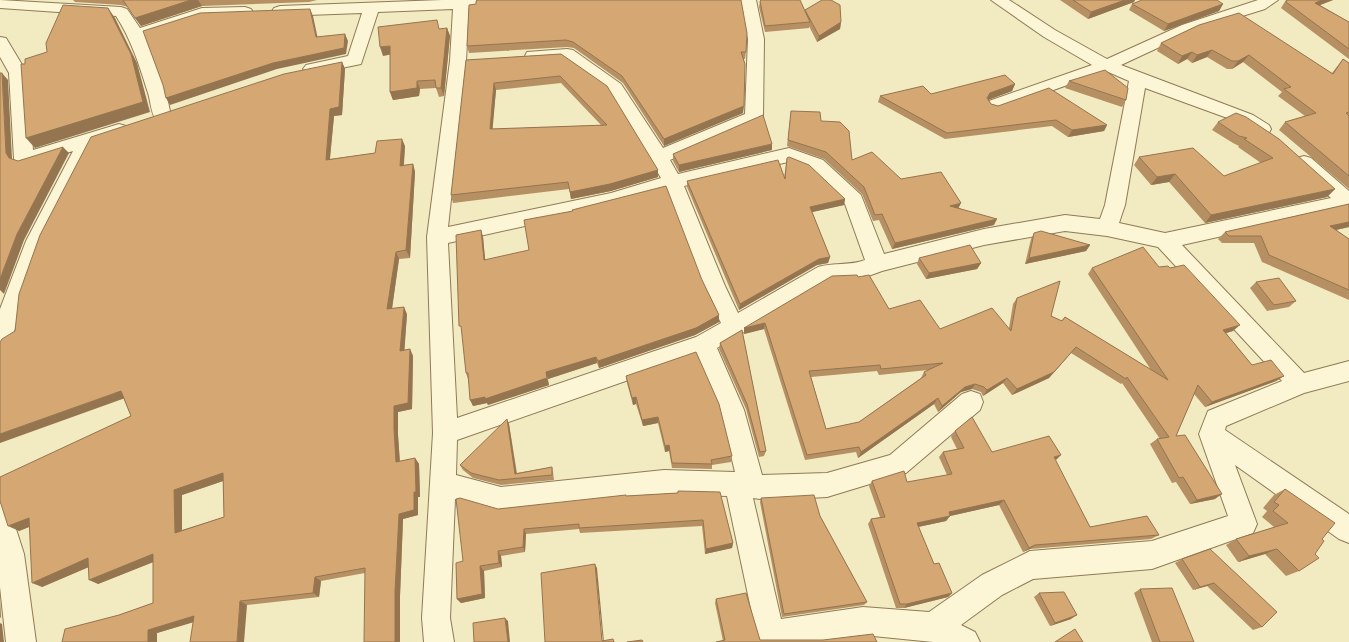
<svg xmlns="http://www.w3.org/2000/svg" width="1349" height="642" viewBox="0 0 1349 642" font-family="'PT Serif',serif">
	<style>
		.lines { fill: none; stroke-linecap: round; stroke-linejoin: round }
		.minor-casing { stroke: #8e7b57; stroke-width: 2 }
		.tertiary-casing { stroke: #8e7b57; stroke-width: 1 }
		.minor { fill: #fcf5d6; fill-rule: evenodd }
		.tertiary { fill: #fcf5d6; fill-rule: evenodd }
		.wall { fill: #b69063; fill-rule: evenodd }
		.shaded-wall { fill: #947550 }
		.building { fill: #d4a773; stroke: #947550; fill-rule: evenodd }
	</style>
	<rect width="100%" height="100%" fill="#f2eac1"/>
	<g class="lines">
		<g class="minor-casing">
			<path id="minor" d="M 0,0 L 121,7 L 127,9 L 140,28 L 202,8 L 245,7 L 251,9 L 253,12 L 251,15 L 245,17 L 203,18 L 145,36 L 166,92 L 171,116 L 168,120 L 162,122 L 156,120 C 150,111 151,100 147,90 C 139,64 131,39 116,16 L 0,8 Z
				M 442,0 L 464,0 L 469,4 L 466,61 L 448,227 L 611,193 L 661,178 L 609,92 L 563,59 L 533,61 L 527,60 L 525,56 L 527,52 L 567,49 L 573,50 L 621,84 L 663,148 L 745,114 L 748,39 L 740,0 L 756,0 L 764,39 L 763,117 L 760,121 L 670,160 L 678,174 L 789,148 L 823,160 L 861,195 L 884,254 L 984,229 L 1065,215 L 1100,219 L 1105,205 L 1129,81 L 1106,71 L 1001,109 L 995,111 L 989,109 L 986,105 L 989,101 L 1092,65 L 1044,37 L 991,0 L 1009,0 L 1055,30 L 1107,59 L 1182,25 L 1258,0 L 1278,0 L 1265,9 L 1194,31 L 1121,65 L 1253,115 L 1269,125 L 1271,129 L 1269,133 L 1262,135 L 1255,133 L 1241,123 L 1145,88 L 1125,205 L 1119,223 L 1165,233 L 1331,198 L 1297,168 L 1294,163 L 1297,158 L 1304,156 L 1311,158 L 1349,191 L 1349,208 L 1182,245 L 1304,373 L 1349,361 L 1349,381 L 1304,393 L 1226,426 L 1225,430 L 1349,514 L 1349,543 L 1339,539 L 1235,465 L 1257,524 L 1253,533 L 1152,569 L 1033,579 L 1002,595 L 961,625 L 975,632 L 980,642 L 933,642 L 863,635 L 820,642 L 758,642 L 727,496 L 664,494 L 501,513 L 455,499 L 450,618 L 454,642 L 424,642 L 422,618 L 433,433 L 427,237 L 450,61 L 453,9 L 378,12 L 361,64 L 312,74 L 306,73 L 303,69 L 306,65 L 348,56 L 362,13 L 280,16 L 274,14 L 272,11 L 274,8 L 280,6 ZM 788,162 L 809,170 L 845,204 L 865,260 C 850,266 834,262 818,267 L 738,313 L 725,286 L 684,186 ZM 667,191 L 703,286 L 721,323 L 696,337 L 457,418 L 448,243 L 611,207 ZM 1065,231 L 1107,236 L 1158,247 L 1282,381 L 1208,411 L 1199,434 L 1228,516 L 1152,541 L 1030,551 L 982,575 L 929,612 L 863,607 L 781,619 L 753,498 L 769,500 L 827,497 L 906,473 L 980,410 L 983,402 L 980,394 L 971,391 L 962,394 L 890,455 L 827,473 L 762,475 L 744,410 L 717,348 L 830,281 L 860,279 L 882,271 L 984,245 ZM 697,356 L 720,410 L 735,472 L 664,470 L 501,487 L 456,475 L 457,440 Z
				M 0,37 L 6,38 L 27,73 L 33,150 L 119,124 L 126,126 L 128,130 L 126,134 L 95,144 L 46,241 L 11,340 L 8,347 L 0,350 L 0,309 L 26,241 L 73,151 L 24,166 L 17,164 L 14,159 L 9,73 L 0,57 Z
				M 0,503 L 9,507 L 24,554 L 36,642 L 6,642 L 0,587 Z"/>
		</g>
		<g class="tertiary-casing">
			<path id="tertiary" d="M 452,0 L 485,0 C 479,8 463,10 454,8 L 451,4 Z"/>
		</g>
		<use href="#minor" class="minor"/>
		<use href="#tertiary" class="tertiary"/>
	</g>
	<path class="wall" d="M 73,0 L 317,0 L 309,2 L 202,6 L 141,26 L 128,7 L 121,5 L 75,2 Z
		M 1060,0 L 1135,0 L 1134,2 L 1088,19 Z
		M 1286,0 L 1333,0 L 1320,5 L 1349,22 L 1349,59 L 1281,8 Z
		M 760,1 L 805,11 L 841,22 L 840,29 L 817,42 L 809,26 L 809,28 L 765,32 L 759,7 Z
		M 476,4 L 746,52 L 745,59 L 744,59 L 743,113 L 664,146 L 623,83 L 574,48 L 567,47 L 469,53 L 467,46 Z
		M 1132,4 L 1223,4 L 1219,11 L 1164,31 L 1129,10 Z
		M 1199,25 L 1332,73 L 1343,59 L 1349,63 L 1349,189 L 1279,130 L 1285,122 L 1305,116 L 1278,96 L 1282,92 L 1243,62 L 1232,69 L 1227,69 L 1207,57 L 1192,63 L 1187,59 L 1178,64 L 1157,51 L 1161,43 Z
		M 447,28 L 450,36 L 444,96 L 439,97 L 436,88 L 420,89 L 419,96 L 393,100 L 390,92 L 390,54 L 383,56 L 440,29 Z
		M 561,54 L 658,177 L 611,191 L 571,199 L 569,189 L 453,203 L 451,195 L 466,60 ZM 561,83 L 601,125 L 492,129 L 496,90 Z
		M 342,62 L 345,69 L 342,115 L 334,116 L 330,159 L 375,153 L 405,146 L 404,165 L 413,164 L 415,172 L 410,258 L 399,259 L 392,308 L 407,314 L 404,350 L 410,349 L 413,356 L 412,409 L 398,412 L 398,435 L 400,461 L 415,458 L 419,464 L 420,497 L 418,497 L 418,515 L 403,519 L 400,596 L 365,573 L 321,581 L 319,597 L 247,605 L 157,633 L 157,642 L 62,642 L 119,615 L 153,603 L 153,562 L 98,584 L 89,567 L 42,587 L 29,527 L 19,531 L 1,502 L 131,416 L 124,399 L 15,331 ZM 223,481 L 224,517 L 182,530 L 182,495 Z
		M 1069,81 L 1126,100 L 1122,107 L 1065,88 Z
		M 1015,84 L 1012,91 L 988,100 L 991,104 L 998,106 L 1107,125 L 1104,131 L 1068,137 L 1052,126 L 945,139 L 878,102 L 880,96 L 931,94 Z
		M 791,111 L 821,121 L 852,160 L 901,179 L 994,225 L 892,249 L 879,220 L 873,221 L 862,194 L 824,159 L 787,146 Z
		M 1218,122 L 1335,189 L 1327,197 L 1205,223 L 1169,182 L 1151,185 L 1134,165 L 1139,157 L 1224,176 L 1261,163 L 1238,147 L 1239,146 L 1233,143 L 1212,130 Z
		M 772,150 L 679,172 L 673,161 L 673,154 Z
		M 787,158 L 845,199 L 844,205 L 812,212 L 830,257 L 828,263 L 817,265 L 739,310 L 687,187 L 687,181 L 784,178 Z
		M 1349,204 L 1349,227 L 1336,230 L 1349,239 L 1349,300 L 1262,262 L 1254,243 L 1222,243 L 1218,239 L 1225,232 Z
		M 481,230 L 483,237 L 485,260 L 702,280 L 719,315 L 719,322 L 695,335 L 599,368 L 597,363 L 548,379 L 549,385 L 488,405 L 487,403 L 473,406 L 468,379 L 466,373 Z
		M 1034,233 L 1090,245 L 1086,251 L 1025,264 L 1031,239 Z
		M 919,258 L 981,263 L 977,269 L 926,279 L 917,264 Z
		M 1159,267 L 1233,331 L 1226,333 L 1252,365 L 1284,376 L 1276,381 L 1205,407 L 1194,394 L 1176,436 L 1215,499 L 1190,504 L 1176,482 L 1172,483 L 1150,444 L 1157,439 L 1160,439 L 1122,383 L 1121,384 L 1071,353 L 1049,378 L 1012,395 L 1003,383 L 983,396 L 981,392 L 972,389 L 961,392 L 938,412 L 934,404 L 858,458 L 856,452 L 805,460 L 764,329 L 744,334 L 858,277 L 889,309 L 940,329 L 1009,328 L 1013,304 L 1017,298 L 1061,321 L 1065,317 L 1151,370 L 1088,274 L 1092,268 ZM 928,370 L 924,372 L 921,378 L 859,422 L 826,429 L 811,377 L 877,371 L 879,375 Z
		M 1256,282 L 1296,301 L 1289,307 L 1267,311 L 1250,288 Z
		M 742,330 L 766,451 L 764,456 L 759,457 L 746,409 L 719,349 L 720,343 Z
		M 626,376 L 732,456 L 731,462 L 712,465 L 712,469 L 672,468 L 669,451 L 665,452 L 658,423 L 643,426 L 636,404 L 633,405 L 627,383 Z
		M 509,424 L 517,473 L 552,467 L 553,472 L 554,480 L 501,485 L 473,478 L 463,470 L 460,465 Z
		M 955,431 L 992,452 L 1055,461 L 1090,527 L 1159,535 L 1151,539 L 1030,549 L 1023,552 L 999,505 L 950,516 L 946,521 L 918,527 L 934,564 L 952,593 L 948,597 L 904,608 L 896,608 L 868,524 L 871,519 L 880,517 L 869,486 L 872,481 L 907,482 L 947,475 L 939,457 L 943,452 L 957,449 L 951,437 Z
		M 1285,489 L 1322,539 L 1299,571 L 1286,576 L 1265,554 L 1238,562 L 1226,545 L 1236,539 L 1274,527 L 1262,517 L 1267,511 L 1263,508 L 1274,495 Z
		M 678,493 L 733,543 L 732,548 L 705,554 L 702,526 L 580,533 L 579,529 L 526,534 L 525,552 L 501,556 L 502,567 L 484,571 L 485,598 L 461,603 L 457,599 L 463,561 L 498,509 L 626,496 Z
		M 761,498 L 820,516 L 867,602 L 864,605 L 782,617 L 760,502 Z
		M 1210,549 L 1262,627 L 1253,630 L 1207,586 L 1193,590 L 1175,563 L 1182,559 Z
		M 1140,589 L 1194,642 L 1152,642 L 1134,593 Z
		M 1039,593 L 1071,619 L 1050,626 L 1034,597 Z
		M 716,599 L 760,640 L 723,641 L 715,603 Z"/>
	<path class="shaded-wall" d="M 191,0 L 198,0 L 202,6 L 141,26 L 135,18 Z
		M 1125,0 L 1135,0 L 1134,2 L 1088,19 L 1091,12 Z
		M 1322,0 L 1333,0 L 1310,9 L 1315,3 Z
		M 1223,4 L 1219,11 L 1164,31 L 1168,24 Z
		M 108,8 L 115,18 L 137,63 L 150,112 L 35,148 L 26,138 Z
		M 310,9 L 313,16 L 319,44 L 316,37 Z
		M 841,22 L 840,29 L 817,42 L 819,36 Z
		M 447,28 L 450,36 L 444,96 L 441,88 Z
		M 345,34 L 348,41 L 346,54 L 277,69 L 170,105 L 166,98 Z
		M 390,46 L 393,54 L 383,56 L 380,47 Z
		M 1212,50 L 1207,57 L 1192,63 L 1197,55 Z
		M 1192,52 L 1187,59 L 1178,64 L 1182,56 Z
		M 1249,55 L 1243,62 L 1232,69 L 1238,61 Z
		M 342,62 L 345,69 L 342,115 L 334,116 L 329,167 L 326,160 L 330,109 Z
		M 2,73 L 8,80 L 12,159 L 9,158 L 6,153 Z
		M 417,81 L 420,89 L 419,96 L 393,100 L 390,92 Z
		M 494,83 L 496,90 L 492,136 L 490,129 Z
		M 1015,84 L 1012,91 L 988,100 L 987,98 L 990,93 Z
		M 744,106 L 743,113 L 664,146 L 664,139 Z
		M 1107,125 L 1104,131 L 1068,137 L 1072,130 Z
		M 402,139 L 405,146 L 403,173 L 400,166 Z
		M 772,144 L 772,150 L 679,172 L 679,165 Z
		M 63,147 L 69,153 L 24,240 L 4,294 L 0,290 L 0,279 L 17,234 Z
		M 413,164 L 415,172 L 410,258 L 406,250 Z
		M 658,170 L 658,177 L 611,191 L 571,199 L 570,192 Z
		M 1175,174 L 1169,182 L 1151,185 L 1157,177 Z
		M 1335,189 L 1327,197 L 1205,223 L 1211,215 Z
		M 845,199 L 844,205 L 808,213 L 810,207 Z
		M 961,203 L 958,209 L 950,206 Z
		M 997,219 L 994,225 L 892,249 L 895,243 Z
		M 1349,222 L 1349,227 L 1322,233 L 1330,226 Z
		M 481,230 L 483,237 L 486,268 L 484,260 Z
		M 1090,245 L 1086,251 L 1025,264 L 1029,258 Z
		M 396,252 L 399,259 L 391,316 L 387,309 Z
		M 830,257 L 828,263 L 817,265 L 739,310 L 740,304 L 819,259 Z
		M 981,263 L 977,269 L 926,279 L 929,273 Z
		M 404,307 L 407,314 L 404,357 L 400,351 Z
		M 719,315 L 719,322 L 695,335 L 599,368 L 598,361 Z
		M 765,323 L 764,329 L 744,334 L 744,328 Z
		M 1240,325 L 1233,331 L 1216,336 L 1223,330 Z
		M 1076,347 L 1049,378 L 1012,395 L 1017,389 Z
		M 410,349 L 413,356 L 412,409 L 398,412 L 398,435 L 400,467 L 396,462 L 394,429 L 394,406 Z
		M 596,357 L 597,363 L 548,379 L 546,372 Z
		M 1284,376 L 1276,381 L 1205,407 L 1212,402 Z
		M 547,378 L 549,385 L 488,405 L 487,403 L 473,406 L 470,400 Z
		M 1007,378 L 1003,383 L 983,396 L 987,390 Z
		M 975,384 L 972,389 L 961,392 L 938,412 L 942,406 L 965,387 Z
		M 121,391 L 128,397 L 0,443 L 0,434 Z
		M 636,397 L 636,404 L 633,405 L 632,398 Z
		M 938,398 L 934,404 L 858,458 L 861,452 Z
		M 658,417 L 658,423 L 643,426 L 642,420 Z
		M 507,419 L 509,424 L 517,478 L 515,474 Z
		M 669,445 L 669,451 L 665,452 L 665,446 Z
		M 1061,455 L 1056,460 L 1054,457 Z
		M 415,458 L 419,464 L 420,497 L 418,497 L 418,515 L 403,519 L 400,596 L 400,642 L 395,642 L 395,592 L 399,514 Z
		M 223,473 L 229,479 L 182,495 L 182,538 L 175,533 L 174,490 Z
		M 1222,494 L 1215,499 L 1190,504 L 1197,500 Z
		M 1004,500 L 999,505 L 950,516 L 946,521 L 913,528 L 917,523 L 949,512 Z
		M 29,518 L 39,523 L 19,531 L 8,526 Z
		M 524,529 L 526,534 L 525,552 L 523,547 Z
		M 733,543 L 732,548 L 705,554 L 706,549 Z
		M 1035,545 L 1030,549 L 1023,552 L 1029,548 Z
		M 1277,549 L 1265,554 L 1238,562 L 1249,556 Z
		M 498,551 L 501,556 L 502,567 L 499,563 Z
		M 153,554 L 161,559 L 98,584 L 89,580 Z
		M 88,558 L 98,563 L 42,587 L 32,583 Z
		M 595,564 L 597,568 L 604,642 L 603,642 Z
		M 480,566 L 484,571 L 485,598 L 461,603 L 457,599 Z
		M 315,577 L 321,581 L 319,597 L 313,593 Z
		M 1214,583 L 1207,586 L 1193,590 L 1200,587 Z
		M 952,593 L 948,597 L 904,608 L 907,604 Z
		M 0,598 L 1,618 L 0,617 Z
		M 240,601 L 247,605 L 244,642 L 237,642 Z
		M 1077,615 L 1071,619 L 1050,626 L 1055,623 Z
		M 194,616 L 201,620 L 157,633 L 157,642 L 148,642 L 148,630 Z
		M 505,618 L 508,621 L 510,642 L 508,642 Z
		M 0,623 L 2,624 L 4,642 L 0,642 Z"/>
	<path class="building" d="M 123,0 L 191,0 L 135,18 Z
		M 477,0 L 741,0 L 747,33 L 746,52 L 741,52 L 745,64 L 744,106 L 664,139 L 622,76 L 573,42 L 566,40 L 467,46 L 469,5 L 476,4 L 476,1 Z
		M 761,0 L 800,0 L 810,22 L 765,26 L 760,1 Z
		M 822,0 L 831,0 L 840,5 L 841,22 L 819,36 L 805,10 Z
		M 1073,0 L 1125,0 L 1091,12 Z
		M 1142,0 L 1217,0 L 1223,4 L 1168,24 L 1132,4 Z
		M 1287,0 L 1322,0 L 1315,3 L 1349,22 L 1349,49 L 1286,2 Z
		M 63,5 L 108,8 L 131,54 L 143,102 L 26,138 L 21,64 L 25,64 L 25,59 L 47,52 L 46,43 Z
		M 310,9 L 316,37 L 345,34 L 344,48 L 273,63 L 166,98 L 163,85 L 143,31 L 200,13 Z
		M 1239,13 L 1333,74 L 1343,59 L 1349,63 L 1349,112 L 1346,113 L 1349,116 L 1349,176 L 1285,122 L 1316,113 L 1284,89 L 1291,87 L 1249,55 L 1238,61 L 1232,61 L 1212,50 L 1197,55 L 1192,52 L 1182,56 L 1161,43 L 1199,25 Z
		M 437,20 L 439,29 L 447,28 L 441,88 L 436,88 L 435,80 L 417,81 L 417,88 L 390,92 L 390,46 L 380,47 L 378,27 Z
		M 561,54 L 607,86 L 658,170 L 610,184 L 570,192 L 568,182 L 451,195 L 466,60 ZM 560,76 L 607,125 L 490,129 L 494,83 Z
		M 342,62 L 339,107 L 330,109 L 326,160 L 375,153 L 377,141 L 402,139 L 400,166 L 413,164 L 406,250 L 396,252 L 387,309 L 404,307 L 400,351 L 410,349 L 408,403 L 394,406 L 394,429 L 396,462 L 415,458 L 416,492 L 414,492 L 414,510 L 399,514 L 395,592 L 395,642 L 364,642 L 365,568 L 315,577 L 313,593 L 240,601 L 237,642 L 190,642 L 194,616 L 148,630 L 148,642 L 62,642 L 65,629 L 119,615 L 153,603 L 153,554 L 89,580 L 88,558 L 32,583 L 29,518 L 8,526 L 0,501 L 0,477 L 131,416 L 121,391 L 0,434 L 0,342 L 2,339 L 15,331 L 19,294 L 40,235 L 91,137 L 284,74 ZM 223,473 L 224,517 L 175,533 L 174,490 Z
		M 1105,70 L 1128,88 L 1126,100 L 1069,81 Z
		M 0,73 L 2,73 L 6,153 L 9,158 L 18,161 L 63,147 L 17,234 L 0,279 Z
		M 1005,75 L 1015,84 L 990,93 L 987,98 L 991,104 L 998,106 L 1049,88 L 1107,125 L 1072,130 L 1056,120 L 947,133 L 880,96 L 923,86 L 931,94 Z
		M 791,111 L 820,112 L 821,121 L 840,122 L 849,131 L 852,160 L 872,152 L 901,179 L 941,172 L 961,203 L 950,206 L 997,219 L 895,243 L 882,214 L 875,215 L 864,187 L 826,152 L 788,140 Z
		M 1236,113 L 1246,117 L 1279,139 L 1335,189 L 1211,215 L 1175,174 L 1157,177 L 1139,157 L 1193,148 L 1224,176 L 1273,158 L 1244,139 L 1247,138 L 1239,136 L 1218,122 Z
		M 763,115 L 772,144 L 679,165 L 673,154 Z
		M 789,157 L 809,165 L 845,199 L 810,207 L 830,257 L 819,259 L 740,304 L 687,181 L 778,160 L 785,179 L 787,158 Z
		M 666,186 L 702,280 L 719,315 L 696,328 L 598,361 L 596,357 L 546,372 L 547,378 L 485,399 L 485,397 L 470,400 L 468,373 L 466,373 L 461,326 L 459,326 L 456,235 L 481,230 L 484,260 L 529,250 L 524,220 L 573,211 L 572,210 Z
		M 1349,204 L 1349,222 L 1330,226 L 1349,239 L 1349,290 L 1269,255 L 1261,236 L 1229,236 L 1225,232 Z
		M 1041,231 L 1090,245 L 1029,258 L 1034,233 Z
		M 970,245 L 981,263 L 929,273 L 919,258 Z
		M 1143,247 L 1159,267 L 1168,266 L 1170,268 L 1184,265 L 1240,325 L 1223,330 L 1252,365 L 1271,360 L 1284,376 L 1212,402 L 1198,385 L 1176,436 L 1185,435 L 1222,494 L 1197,500 L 1183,477 L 1179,478 L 1157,439 L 1169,437 L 1127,377 L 1126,379 L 1076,347 L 1054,372 L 1017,389 L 1007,378 L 987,390 L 984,387 L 975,384 L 965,387 L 942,406 L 938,398 L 861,452 L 859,447 L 807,455 L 765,323 L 744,328 L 832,276 L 857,275 L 858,277 L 869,275 L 889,309 L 920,300 L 940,329 L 992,308 L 1011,331 L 1017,298 L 1060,281 L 1051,316 L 1062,321 L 1065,317 L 1168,380 L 1092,268 ZM 943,363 L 924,372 L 926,375 L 859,422 L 826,429 L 809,371 L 880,365 L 881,369 Z
		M 1279,278 L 1296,301 L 1274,305 L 1256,282 Z
		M 742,330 L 766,451 L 760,452 L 747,404 L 720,343 Z
		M 696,352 L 719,404 L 732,456 L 711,460 L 712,464 L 672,463 L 669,445 L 665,446 L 658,417 L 642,420 L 636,397 L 632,398 L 626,376 Z
		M 972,417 L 992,452 L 1049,436 L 1061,455 L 1054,457 L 1090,527 L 1147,516 L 1159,535 L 1035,545 L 1029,548 L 1004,500 L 949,512 L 950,516 L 917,523 L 934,564 L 939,563 L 952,593 L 907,604 L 900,604 L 871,519 L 885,517 L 872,481 L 904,471 L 907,482 L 952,474 L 943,452 L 964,448 L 955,431 Z
		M 507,419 L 515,474 L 552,467 L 552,475 L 499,480 L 471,473 L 460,465 Z
		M 1285,489 L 1335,523 L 1322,539 L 1324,541 L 1315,554 L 1319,558 L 1299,571 L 1277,549 L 1249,556 L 1236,539 L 1288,523 L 1273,511 L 1279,505 L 1274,502 Z
		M 678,491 L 720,492 L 733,543 L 706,549 L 703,520 L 579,528 L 579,524 L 524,529 L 523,547 L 498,551 L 499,563 L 480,566 L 482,594 L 457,599 L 456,563 L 463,561 L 456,499 L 460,498 L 498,509 L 626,495 L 626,496 L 678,493 Z
		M 814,495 L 820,516 L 867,602 L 784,614 L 761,498 Z
		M 1210,549 L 1277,612 L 1262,627 L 1214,583 L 1200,587 L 1182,559 Z
		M 595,564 L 602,641 L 613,639 L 614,642 L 545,642 L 541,573 Z
		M 1172,588 L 1194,642 L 1160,642 L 1140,589 Z
		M 1064,592 L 1077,615 L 1055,623 L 1039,593 Z
		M 746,593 L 760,640 L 823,640 L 873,634 L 877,642 L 716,642 L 725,640 L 716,599 Z
		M 505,618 L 508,642 L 474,642 L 473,623 Z
		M 1075,629 L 1083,642 L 1055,642 Z
		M 642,640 L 643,642 L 627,642 Z"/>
</svg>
